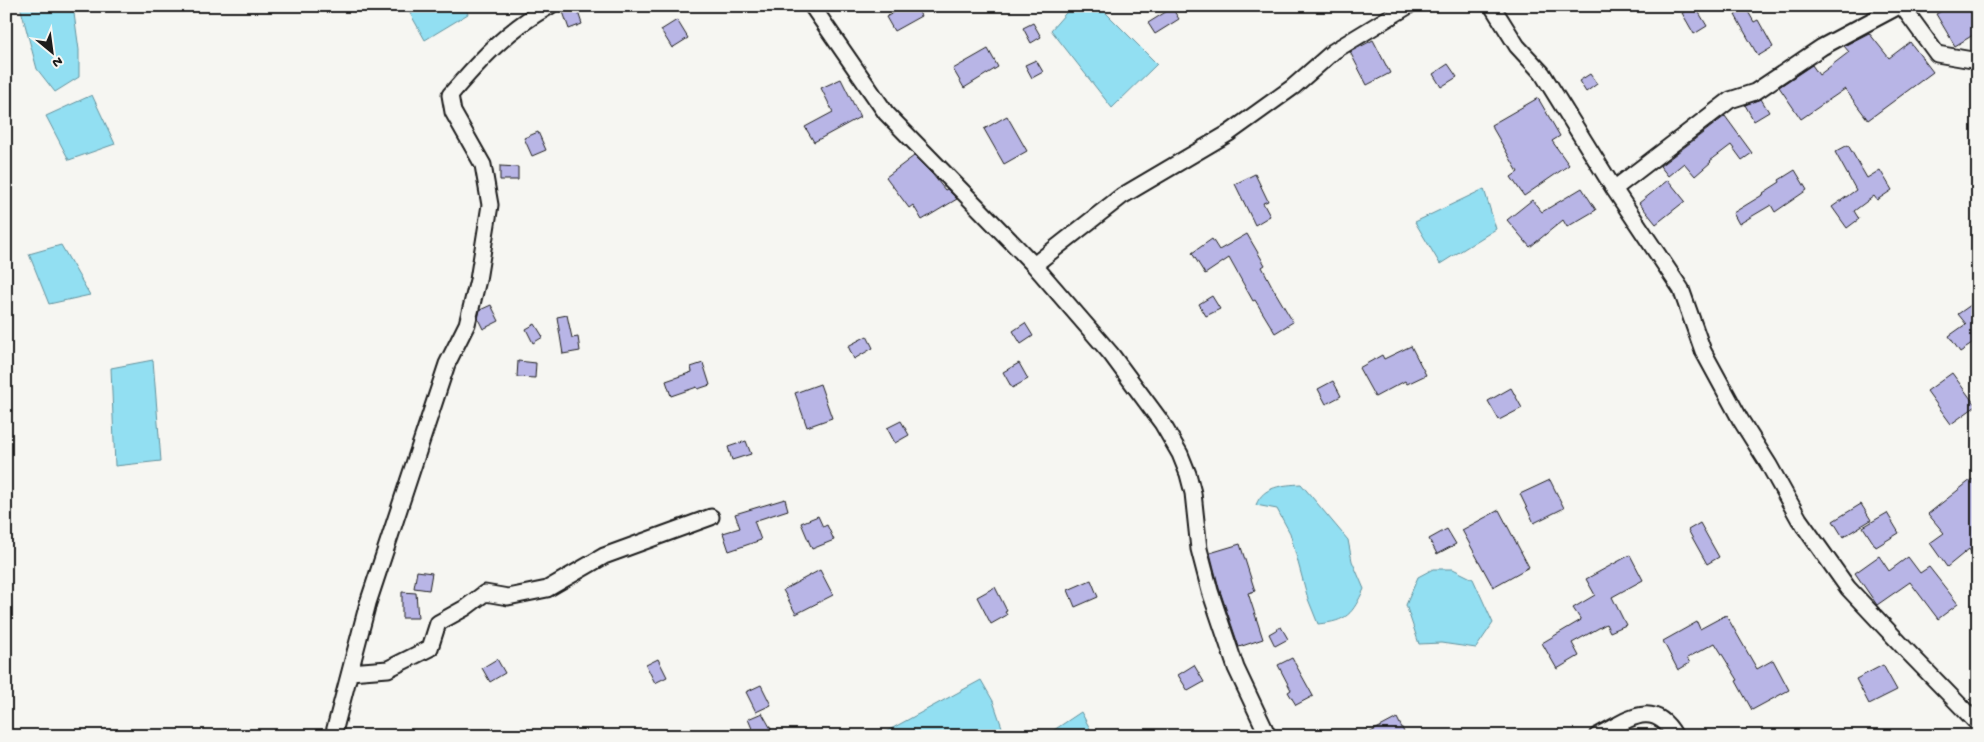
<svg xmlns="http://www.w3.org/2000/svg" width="1984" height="742" viewBox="0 0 1984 742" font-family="'Gochi Hand',sans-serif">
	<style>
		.water { fill: #92dff2; stroke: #63919c }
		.building { fill: #b8b5e6; stroke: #1c1c1c }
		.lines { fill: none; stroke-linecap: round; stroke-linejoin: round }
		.minor-casing { stroke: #1c1c1c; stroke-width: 19 }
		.minor { stroke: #f6f6f2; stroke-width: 15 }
	</style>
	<rect width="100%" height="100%" fill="#f6f6f2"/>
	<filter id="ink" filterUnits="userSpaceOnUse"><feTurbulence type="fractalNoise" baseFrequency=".02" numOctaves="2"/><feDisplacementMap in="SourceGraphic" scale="10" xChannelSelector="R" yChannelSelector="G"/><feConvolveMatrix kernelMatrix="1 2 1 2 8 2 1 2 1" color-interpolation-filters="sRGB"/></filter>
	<g filter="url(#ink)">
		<path class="water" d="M 20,6 L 73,6 L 79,50 L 79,77 L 55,92 L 37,69 Z
			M 406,6 L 465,6 L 468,14 L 425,40 Z
			M 1072,6 L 1099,6 L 1157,64 L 1112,108 L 1051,30 Z
			M 92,95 L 115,144 L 69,160 L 46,116 Z
			M 1484,189 L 1496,229 L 1440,264 L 1415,222 Z
			M 61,245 L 90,295 L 49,304 L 29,254 Z
			M 153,360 L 161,461 L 115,466 L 111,368 Z
			M 1301,484 L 1348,540 L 1352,561 L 1364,589 C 1352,614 1348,621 1318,624 L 1308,599 L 1290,533 L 1277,509 L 1256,505 C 1263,486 1283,485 1301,484 Z
			M 1433,569 L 1453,569 L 1473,579 L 1493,623 L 1476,648 L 1441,643 L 1419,644 L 1406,605 L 1418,577 Z
			M 981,680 L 993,701 L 1005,736 L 878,736 Z
			M 1081,712 L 1094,736 L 1045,736 Z"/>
		<path class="building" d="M 572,6 L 576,6 L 582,24 L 569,29 L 562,9 Z
			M 905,6 L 916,6 L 921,16 L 894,31 L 886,17 Z
			M 1695,6 L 1707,26 L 1694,34 L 1682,13 Z
			M 1951,6 L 1978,6 L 1978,32 L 1955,46 L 1936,14 Z
			M 1172,8 L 1179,19 L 1155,34 L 1148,23 Z
			M 1746,8 L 1754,22 L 1758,20 L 1773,47 L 1758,56 L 1735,15 Z
			M 677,20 L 688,38 L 672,48 L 661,30 Z
			M 1033,23 L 1041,37 L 1031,43 L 1023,28 Z
			M 1869,33 L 1889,58 L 1910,42 L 1933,72 L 1868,120 L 1845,89 L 1801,119 L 1779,87 L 1812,65 L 1819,75 L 1849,52 L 1844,46 Z
			M 1373,40 L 1390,73 L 1367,85 L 1350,52 Z
			M 988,49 L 998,67 L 964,88 L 953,69 Z
			M 1036,60 L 1043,72 L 1032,78 L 1025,65 Z
			M 1448,64 L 1457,77 L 1441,87 L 1433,74 Z
			M 1590,74 L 1597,84 L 1586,92 L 1579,81 Z
			M 841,79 L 860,117 L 814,142 L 805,127 L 833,112 L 821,88 Z
			M 1538,98 L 1560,136 L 1552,141 L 1569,165 L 1524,196 L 1511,177 L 1518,172 L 1491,125 Z
			M 1761,99 L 1769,112 L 1754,121 L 1745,105 Z
			M 1007,116 L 1027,151 L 1004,164 L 984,129 Z
			M 1725,116 L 1752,153 L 1742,160 L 1731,145 L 1710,161 L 1711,162 L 1695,176 L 1684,163 L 1668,176 L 1660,166 Z
			M 538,132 L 546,150 L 532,156 L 524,138 Z
			M 1848,145 L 1867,178 L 1880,170 L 1892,190 L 1877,200 L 1874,196 L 1854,211 L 1859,219 L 1847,228 L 1832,207 L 1856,190 L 1835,152 Z
			M 914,156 L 933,175 L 945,190 L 947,189 L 957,199 L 922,220 L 913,205 L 909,208 L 886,177 Z
			M 500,166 L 518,167 L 518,180 L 500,180 Z
			M 1795,170 L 1807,190 L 1775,212 L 1771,205 L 1739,224 L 1733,213 L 1764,194 L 1763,193 L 1780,182 L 1779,180 Z
			M 1255,174 L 1268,201 L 1263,203 L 1270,216 L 1255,225 L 1235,184 Z
			M 1668,180 L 1685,201 L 1656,224 L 1639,203 Z
			M 1582,188 L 1596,210 L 1567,227 L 1563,220 L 1530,247 L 1507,220 L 1532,200 L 1542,212 Z
			M 1247,234 L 1265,265 L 1262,267 L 1274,290 L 1293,322 L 1275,333 L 1255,300 L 1253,301 L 1229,258 L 1205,274 L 1192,253 L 1212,239 L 1219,250 Z
			M 1212,296 L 1220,309 L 1206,316 L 1199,304 Z
			M 1978,300 L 1978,340 L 1960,352 L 1949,336 L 1966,324 L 1958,314 Z
			M 491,305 L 499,321 L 483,329 L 478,319 L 480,310 Z
			M 567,315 L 572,338 L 578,337 L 580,351 L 563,354 L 557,317 Z
			M 1025,323 L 1033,336 L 1021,344 L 1013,331 Z
			M 535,324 L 543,337 L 533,343 L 526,329 Z
			M 867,336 L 873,348 L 854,359 L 848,346 Z
			M 1411,346 L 1426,375 L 1407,384 L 1405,381 L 1375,397 L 1359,368 L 1382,355 L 1384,359 Z
			M 518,361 L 536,363 L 535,378 L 517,377 Z
			M 703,363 L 710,385 L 698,389 L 697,387 L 671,396 L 666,381 L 692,372 L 691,367 Z
			M 1019,363 L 1028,379 L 1012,388 L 1003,372 Z
			M 1952,373 L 1976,406 L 1951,424 L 1927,391 Z
			M 1333,381 L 1341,396 L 1326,404 L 1318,389 Z
			M 820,384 L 832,418 L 807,427 L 795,393 Z
			M 1511,388 L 1522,408 L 1499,420 L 1488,401 Z
			M 901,421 L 909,435 L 895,443 L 887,428 Z
			M 746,441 L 751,454 L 732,460 L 728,447 Z
			M 1972,479 L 1978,486 L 1978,564 L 1969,549 L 1947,567 L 1930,543 L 1944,533 L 1928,514 Z
			M 1550,480 L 1564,508 L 1534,523 L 1520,494 Z
			M 785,499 L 788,510 L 754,521 L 761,540 L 729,551 L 723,533 L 740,528 L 735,514 Z
			M 1861,504 L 1871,520 L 1843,537 L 1833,521 Z
			M 1499,510 L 1529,567 L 1493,587 L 1462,530 Z
			M 1887,513 L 1899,533 L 1876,547 L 1863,527 Z
			M 818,516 L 823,527 L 827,525 L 834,540 L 812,549 L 801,523 Z
			M 1700,523 L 1719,557 L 1707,564 L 1688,530 Z
			M 1447,529 L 1456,544 L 1437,554 L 1429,539 Z
			M 1240,544 L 1255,591 L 1248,593 L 1263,639 L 1239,647 L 1219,588 L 1210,553 Z
			M 1630,555 L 1643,580 L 1612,597 L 1626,625 L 1610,632 L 1606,624 L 1572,643 L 1579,656 L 1557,669 L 1542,643 L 1581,620 L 1573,608 L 1595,595 L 1586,579 Z
			M 1879,556 L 1889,571 L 1908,557 L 1920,573 L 1929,567 L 1958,604 L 1938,619 L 1910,582 L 1877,605 L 1855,573 Z
			M 820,570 L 833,595 L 796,614 L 783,590 Z
			M 417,571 L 432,573 L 429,590 L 414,588 Z
			M 1091,580 L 1098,597 L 1075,607 L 1068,590 Z
			M 995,587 L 1007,611 L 1005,612 L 1007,615 L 991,624 L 977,597 Z
			M 402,592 L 416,593 L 418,618 L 402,618 Z
			M 1726,615 L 1757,669 L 1773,660 L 1789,690 L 1752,710 L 1736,681 L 1738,680 L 1715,643 L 1687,658 L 1690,663 L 1678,670 L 1663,641 L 1697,622 L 1700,629 Z
			M 1281,627 L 1288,639 L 1275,646 L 1269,634 Z
			M 1292,658 L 1313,696 L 1296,705 L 1288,692 L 1291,690 L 1278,665 Z
			M 497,659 L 505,673 L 490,682 L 482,668 Z
			M 658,659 L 667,677 L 655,683 L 646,665 Z
			M 1194,665 L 1204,682 L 1188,691 L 1178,675 Z
			M 1883,665 L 1897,690 L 1869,704 L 1856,679 Z
			M 761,685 L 771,705 L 756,712 L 746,692 Z
			M 762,713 L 775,736 L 755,736 L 748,719 Z
			M 1397,718 L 1406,736 L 1363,736 Z"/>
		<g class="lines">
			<g class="minor-casing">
				<path id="minor" d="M 812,6 L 886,113 L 1034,265 L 1111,354 L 1162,423 L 1180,454 L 1188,474 L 1193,493 L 1199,549 L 1210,591 L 1236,668 L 1268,736
					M 1492,6 L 1517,46 L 1542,73 L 1614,189 L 1681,289 L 1703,351 L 1740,419 L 1769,465 L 1799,519 L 1848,588 L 1910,654 L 1978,724
					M 1902,6 L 1937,54 L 1978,61
					M 1614,189 L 1730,100 L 1755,92 L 1822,47 L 1899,6
					M 1034,265 L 1122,196 L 1229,133 L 1293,87 L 1334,51 L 1408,6
					M 350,672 L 388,669 L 430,648 L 438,623 L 465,608 L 485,593 L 508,597 L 547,589 L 604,556 L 711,517
					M 333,736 L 368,603 L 447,364 L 467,324 L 478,280 L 490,205 L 483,165 L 453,112 L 450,95 C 480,60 509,28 550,6
					M 1597,736 C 1627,721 1653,697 1675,736"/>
			</g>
			<use href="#minor" class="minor"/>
		</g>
	</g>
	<rect width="1984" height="742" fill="none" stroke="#f6f6f2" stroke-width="25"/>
	<rect x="12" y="12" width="1959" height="717" fill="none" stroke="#1c1c1c" stroke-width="2" filter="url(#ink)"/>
	<g transform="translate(52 52) rotate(151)" stroke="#f6f6f2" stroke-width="4" paint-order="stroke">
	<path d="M0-4L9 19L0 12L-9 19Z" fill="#1c1c1c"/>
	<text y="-8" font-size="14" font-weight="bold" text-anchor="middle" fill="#1c1c1c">N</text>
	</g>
</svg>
